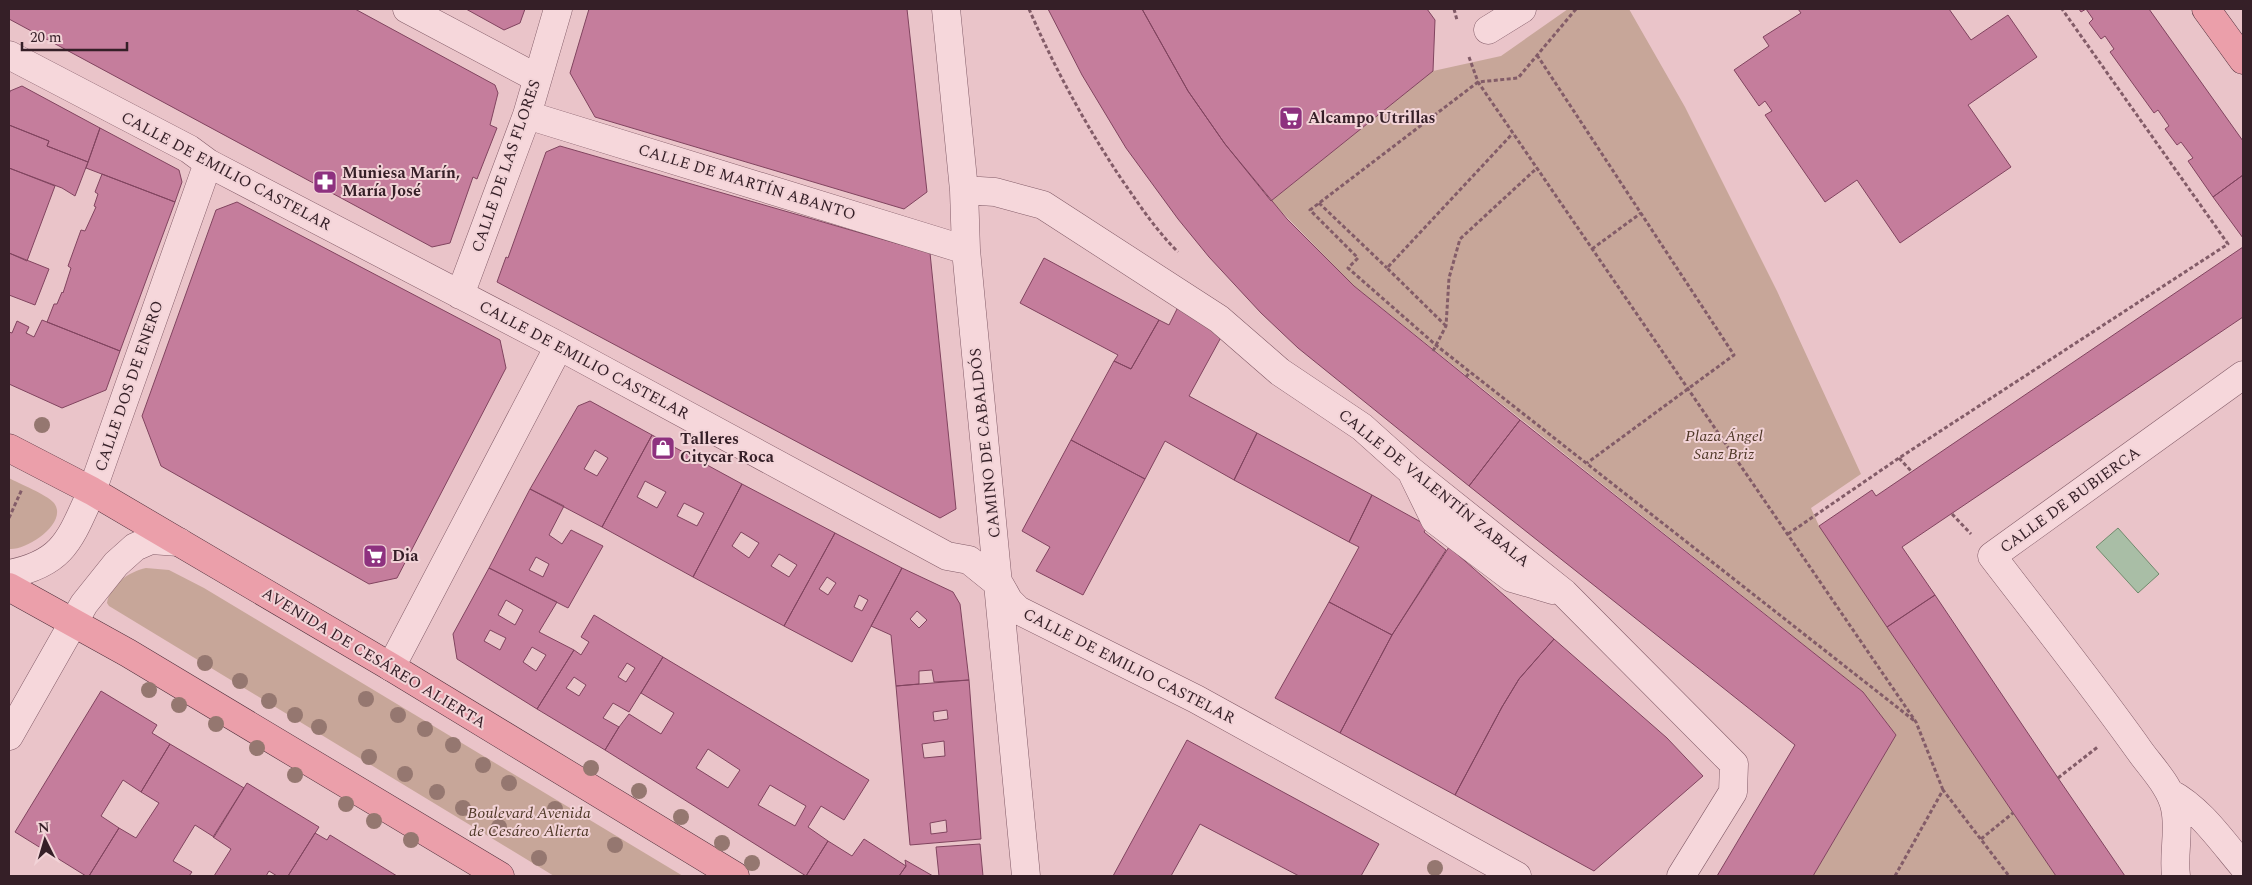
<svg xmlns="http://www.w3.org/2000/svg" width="2252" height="885" viewBox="0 0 2252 885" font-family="Spectral,serif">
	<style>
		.green { fill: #c7a699 }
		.water { fill: #a9bea6; stroke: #708b6d }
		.building { fill: #c57d9c; stroke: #81445f; fill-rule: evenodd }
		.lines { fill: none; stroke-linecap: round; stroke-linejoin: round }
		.minor-casing { stroke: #835c68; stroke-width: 29 }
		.major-casing { stroke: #51303c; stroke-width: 29 }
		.path { stroke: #835c68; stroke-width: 3; stroke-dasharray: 4 2.5; stroke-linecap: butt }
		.minor { stroke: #f6d7db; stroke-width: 28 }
		.major { stroke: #eb9faa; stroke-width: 28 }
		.tree { fill: #957770 }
		.labels { text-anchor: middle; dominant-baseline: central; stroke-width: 4; stroke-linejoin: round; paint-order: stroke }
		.poi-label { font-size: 16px; font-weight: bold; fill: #351f27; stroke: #f2d3d7; text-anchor: start }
		.street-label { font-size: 16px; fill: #351f27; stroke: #f2d3d7 }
		.park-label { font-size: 16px; font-style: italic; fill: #4f3827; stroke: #f2d3d7 }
	</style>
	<rect width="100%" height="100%" fill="#eac4c9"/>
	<path class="green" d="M 1568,9 L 1629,9 L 1685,107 L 1777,291 L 1861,474 L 1811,508 L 1819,526 L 2056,876 L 1813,876 L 1896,735 L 1863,692 L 1354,286 L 1271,201 L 1433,71 L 1501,56 Z
		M 9,478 C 20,484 46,494 54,503 C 69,523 26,551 9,549 Z
		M 146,568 L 169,570 L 204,588 L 683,876 L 554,876 L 109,606 L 107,603 C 110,584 129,572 146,568 Z"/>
	<path class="water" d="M 2118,528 L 2159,574 L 2138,593 L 2096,547 Z"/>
	<path class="building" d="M 9,9 L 355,9 L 495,85 L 498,93 L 490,125 L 497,128 L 477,179 L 473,177 L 450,243 L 432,247 L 9,19 Z
		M 466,9 L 525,9 L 520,23 L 504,30 Z
		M 589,9 L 907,9 L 927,192 L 904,209 L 595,117 L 570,73 Z
		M 1048,9 L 1142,9 L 1188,91 L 1225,144 L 1287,219 L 1354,286 L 1520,420 L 1469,486 L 1298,348 L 1261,313 L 1209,257 L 1178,219 L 1126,148 L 1082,75 Z
		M 1142,9 L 1427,9 L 1435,20 L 1433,71 L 1271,201 L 1225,144 L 1188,91 Z
		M 1798,9 L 1949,9 L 1971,40 L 2008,15 L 2037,57 L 1968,105 L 2011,167 L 1900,243 L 1857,180 L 1825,202 L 1765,115 L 1772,111 L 1765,101 L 1759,106 L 1734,70 L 1769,46 L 1763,37 L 1801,13 Z
		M 2079,9 L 2149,9 L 2243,141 L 2243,175 L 2213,197 L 2188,161 L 2193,158 L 2181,142 L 2177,145 L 2165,129 L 2169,126 L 2158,110 L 2154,113 L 2110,52 L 2114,49 L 2105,36 L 2101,39 L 2089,23 L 2093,19 L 2086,9 L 2081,12 Z
		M 22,86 L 100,128 L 88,162 L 47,146 L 49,141 L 9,125 L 9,95 L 10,91 Z
		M 9,125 L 49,141 L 47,146 L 88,162 L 75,196 L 62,188 L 9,168 Z
		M 100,128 L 179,170 L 182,182 L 175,202 L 86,168 Z
		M 560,146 L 930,253 L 956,509 L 940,518 L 497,282 L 506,257 L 508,258 L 546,152 Z
		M 9,168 L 55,186 L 27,261 L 9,253 Z
		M 102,174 L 175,202 L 120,351 L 47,322 L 54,304 L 57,304 L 62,292 L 63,293 L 71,268 L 68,266 L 81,230 L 85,231 L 96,207 L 94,206 L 98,194 L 95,192 Z
		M 2243,175 L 2243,238 L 2213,197 Z
		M 237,202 L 500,340 L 506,368 L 397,578 L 369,584 L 161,466 L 142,416 L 216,210 Z
		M 2243,247 L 2243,317 L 1902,547 L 1935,595 L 1887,627 L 1819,526 L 1872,490 L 1876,496 Z
		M 9,253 L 49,269 L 35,305 L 9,295 Z
		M 1044,258 L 1159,320 L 1131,369 L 1114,361 L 1118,355 L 1020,303 Z
		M 1179,305 L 1225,330 L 1189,396 L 1257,433 L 1234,480 L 1165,441 L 1145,479 L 1071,440 L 1114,361 L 1131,369 L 1159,320 L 1169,325 Z
		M 42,320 L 120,351 L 106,390 L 62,408 L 9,384 L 9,332 L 12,333 L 17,321 L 29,327 L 26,333 L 34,337 Z
		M 590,401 L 652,435 L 602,527 L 530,489 L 578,406 ZM 595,450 L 608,458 L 597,476 L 584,469 Z
		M 1520,420 L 1863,692 L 1896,735 L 1813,876 L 1717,876 L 1795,745 L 1469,486 Z
		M 1257,433 L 1372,495 L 1349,542 L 1234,480 Z
		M 652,435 L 742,484 L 693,577 L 602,527 ZM 645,481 L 666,492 L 657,508 L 637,497 ZM 684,503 L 704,513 L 697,526 L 677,516 Z
		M 1071,440 L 1145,479 L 1083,595 L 1036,571 L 1050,547 L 1022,531 Z
		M 742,484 L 835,533 L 784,626 L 693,577 ZM 741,532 L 759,543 L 749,558 L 732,546 ZM 779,554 L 797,565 L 789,577 L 771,566 Z
		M 530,489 L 564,506 L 549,535 L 562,544 L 571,530 L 603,546 L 568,608 L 489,568 ZM 536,557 L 549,564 L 543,577 L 529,570 Z
		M 1372,495 L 1428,526 L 1424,532 L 1446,550 L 1392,635 L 1329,602 L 1359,547 L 1349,542 Z
		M 835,533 L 902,568 L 852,662 L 784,626 ZM 827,577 L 836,583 L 828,595 L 819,589 ZM 859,595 L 868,600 L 862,611 L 854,607 Z
		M 1449,547 L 1554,639 L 1519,679 L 1502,707 L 1455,795 L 1340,733 L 1392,635 Z
		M 489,568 L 557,602 L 539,632 L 574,650 L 537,709 L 457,659 L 453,634 ZM 506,600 L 523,610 L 515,625 L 498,615 ZM 490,630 L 506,638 L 500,650 L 484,641 ZM 532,647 L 546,655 L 536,671 L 523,662 Z
		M 902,568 L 953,592 L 960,604 L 969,680 L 934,682 L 932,670 L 919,671 L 919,684 L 896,686 L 891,635 L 871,626 ZM 917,611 L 927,620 L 919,628 L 910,619 Z
		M 1935,595 L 2058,778 L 2125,876 L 2056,876 L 1887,627 Z
		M 1329,602 L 1392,635 L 1340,733 L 1275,698 Z
		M 594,615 L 663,657 L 629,712 L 613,703 L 603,718 L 619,727 L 605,750 L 537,709 L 574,650 L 581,655 L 589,642 L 581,637 ZM 627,663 L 635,668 L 626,682 L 618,677 ZM 574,677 L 586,685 L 579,696 L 566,688 Z
		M 1554,639 L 1667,738 L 1703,776 L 1594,871 L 1455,795 L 1502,707 L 1519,679 Z
		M 663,657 L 869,780 L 844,820 L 821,806 L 808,827 L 828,841 L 806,876 L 605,750 L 619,727 L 629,714 L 661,734 L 674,713 L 641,693 ZM 708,749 L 740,770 L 728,788 L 696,768 ZM 770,785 L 806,806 L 795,826 L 758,805 Z
		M 969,680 L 981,839 L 910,845 L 896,686 ZM 947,710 L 948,719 L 934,721 L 933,712 ZM 944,741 L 945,756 L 924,758 L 922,744 ZM 946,820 L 947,832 L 931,834 L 930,823 Z
		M 101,691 L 157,725 L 152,733 L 170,744 L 141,792 L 123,780 L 101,816 L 119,828 L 89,876 L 86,876 L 15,832 Z
		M 1187,740 L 1379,844 L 1361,876 L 1299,876 L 1200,824 L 1171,876 L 1113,876 Z
		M 170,744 L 244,788 L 214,837 L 195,825 L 173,861 L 192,872 L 189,876 L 89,876 L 119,828 L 136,838 L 159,803 L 141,792 Z
		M 247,783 L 319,827 L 288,876 L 277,876 L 269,871 L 266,876 L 214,876 L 231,849 L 213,837 Z
		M 315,833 L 327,840 L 330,835 L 397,876 L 288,876 Z
		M 864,839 L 906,866 L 899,876 L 806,876 L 828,841 L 852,856 Z
		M 980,844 L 983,876 L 939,876 L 936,847 Z
		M 905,860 L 933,876 L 899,876 L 906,866 Z"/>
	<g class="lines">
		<g class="minor-casing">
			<path id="minor" d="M 407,9 L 537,78
				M 946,9 L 964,190 L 966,250 L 1026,876
				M 1488,30 L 1522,9
				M 9,55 L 189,149 L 208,163 L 559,346 L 947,556 L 969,560 L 1000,585 L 1009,601 L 1018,610 L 1196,699 L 1517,876
				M 527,115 L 966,250
				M 964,190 L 995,192 L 1043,205 L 1219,319 L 1280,372 L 1362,427 L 1410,470 L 1564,593 L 1734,764 L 1733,792 L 1681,876
				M 460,295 L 527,115 L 558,9
				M 1413,475 L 1435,520 L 1512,578 L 1553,590
				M 9,574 C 64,563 70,539 92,491 L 208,163
				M 391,667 L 559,346
				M 9,736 L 84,604 L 116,564 L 135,547 L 151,540 L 179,542
				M 2170,793 C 2200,809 2221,840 2243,866
				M 2176,876 C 2173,854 2180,830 2175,808 C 2171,787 2151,767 2139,750 C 2092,684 2041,620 1992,556 L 2243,375"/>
		</g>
		<g class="major-casing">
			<path id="major" d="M 2206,9 L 2243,60
				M 9,448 L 92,491 L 391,667 L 735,876
				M 9,587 L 128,653 L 500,876"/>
		</g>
		<path class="path" d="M 1029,9 C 1055,69 1086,126 1122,180 C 1141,207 1155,229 1178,252
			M 1454,9 L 1457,20
			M 1576,9 L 1518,78 L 1478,82 L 1310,210 L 1358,258 L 1348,268 L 1437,346 L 1916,722
			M 1537,55 L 1734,355 L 1587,463
			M 1469,57 L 1478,82 L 1916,722 L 1943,790
			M 1319,203 L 1387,268
			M 1592,249 L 1641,213
			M 1446,326 L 1387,268 L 1513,133
			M 1433,351 L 1446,326 L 1449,278 L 1460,239 L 1537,168
			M 1466,377 L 1470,372
			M 1899,458 L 1912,472
			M 1952,514 L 1971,534
			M 9,518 L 22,489
			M 1788,534 L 1899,458 L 2228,244 L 2062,9
			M 2058,778 L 2099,746
			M 1981,839 L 2013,813
			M 1895,876 L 1943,790 L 2009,876"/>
		<use href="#minor" class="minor"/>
		<use href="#major" class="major"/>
	</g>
	<g class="tree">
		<circle cx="42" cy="425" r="8"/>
		<circle cx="205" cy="663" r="8"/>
		<circle cx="240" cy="681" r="8"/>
		<circle cx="149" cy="690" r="8"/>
		<circle cx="366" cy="699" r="8"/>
		<circle cx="269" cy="701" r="8"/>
		<circle cx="179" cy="705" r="8"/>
		<circle cx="295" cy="715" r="8"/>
		<circle cx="398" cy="715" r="8"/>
		<circle cx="216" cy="724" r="8"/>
		<circle cx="319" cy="727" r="8"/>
		<circle cx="425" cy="729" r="8"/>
		<circle cx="453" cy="745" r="8"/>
		<circle cx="257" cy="748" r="8"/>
		<circle cx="369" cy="757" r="8"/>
		<circle cx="483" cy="765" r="8"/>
		<circle cx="591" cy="768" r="8"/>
		<circle cx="405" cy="774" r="8"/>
		<circle cx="295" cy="775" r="8"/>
		<circle cx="509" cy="783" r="8"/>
		<circle cx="639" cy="791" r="8"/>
		<circle cx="437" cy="792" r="8"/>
		<circle cx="346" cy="804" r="8"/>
		<circle cx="463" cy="808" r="8"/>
		<circle cx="555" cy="809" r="8"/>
		<circle cx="681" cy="817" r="8"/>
		<circle cx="374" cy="821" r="8"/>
		<circle cx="499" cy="827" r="8"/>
		<circle cx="411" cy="840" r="8"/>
		<circle cx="722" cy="843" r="8"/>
		<circle cx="615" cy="845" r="8"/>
		<circle cx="539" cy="858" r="8"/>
		<circle cx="752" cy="863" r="8"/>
		<circle cx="1435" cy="868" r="8"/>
	</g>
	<defs>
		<g id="supermarket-square" transform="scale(1.25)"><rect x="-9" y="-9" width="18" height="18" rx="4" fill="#8e317f" stroke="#f2d3d7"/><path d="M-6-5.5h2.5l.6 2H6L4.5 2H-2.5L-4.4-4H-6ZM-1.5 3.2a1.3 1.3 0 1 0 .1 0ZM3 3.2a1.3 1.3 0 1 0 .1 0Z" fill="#fff"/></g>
		<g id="pharmacy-square" transform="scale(1.25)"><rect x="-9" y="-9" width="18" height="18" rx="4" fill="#8e317f" stroke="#f2d3d7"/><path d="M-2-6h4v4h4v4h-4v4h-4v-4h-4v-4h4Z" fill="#fff"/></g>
		<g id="shop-square" transform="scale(1.25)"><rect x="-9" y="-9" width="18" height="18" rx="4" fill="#8e317f" stroke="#f2d3d7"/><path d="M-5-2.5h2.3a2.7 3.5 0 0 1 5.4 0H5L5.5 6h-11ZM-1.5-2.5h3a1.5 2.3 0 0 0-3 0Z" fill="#fff"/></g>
	</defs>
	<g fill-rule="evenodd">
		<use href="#supermarket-square" x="1291" y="118"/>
		<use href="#pharmacy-square" x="325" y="182"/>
		<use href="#shop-square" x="663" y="448"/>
		<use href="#supermarket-square" x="375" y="556"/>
	</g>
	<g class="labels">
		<g class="poi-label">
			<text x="1308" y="118">Alcampo Utrillas</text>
			<text x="342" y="173">Muniesa Marín,<tspan x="342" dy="18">María José</tspan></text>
			<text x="680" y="439">Talleres<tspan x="680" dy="18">Citycar Roca</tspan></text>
			<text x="392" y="556">Dia</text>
		</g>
		<g class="street-label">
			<text transform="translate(506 166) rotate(-71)">CALLE DE LAS FLORES</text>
			<text transform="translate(226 171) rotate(28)">CALLE DE EMILIO CASTELAR</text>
			<text transform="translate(747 182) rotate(17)">CALLE DE MARTÍN ABANTO</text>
			<text transform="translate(584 360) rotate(28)">CALLE DE EMILIO CASTELAR</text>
			<text transform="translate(129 386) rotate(-71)">CALLE DOS DE ENERO</text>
			<text transform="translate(985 443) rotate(-96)">CAMINO DE CABALDÓS</text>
			<text transform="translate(1434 488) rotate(39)">CALLE DE VALENTÍN ZABALA</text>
			<text transform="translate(2070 500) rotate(-36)">CALLE DE BUBIERCA</text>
			<text transform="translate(374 658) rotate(31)">AVENIDA DE CESÁREO ALIERTA</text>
			<text transform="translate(1129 666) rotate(27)">CALLE DE EMILIO CASTELAR</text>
		</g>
		<g class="park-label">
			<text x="1724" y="436">Plaza Ángel<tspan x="1724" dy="18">Sanz Briz</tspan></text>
			<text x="529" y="813">Boulevard Avenida<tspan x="529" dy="18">de Cesáreo Alierta</tspan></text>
		</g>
	</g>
	<rect width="2252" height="885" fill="none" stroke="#351f27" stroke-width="20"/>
	<g transform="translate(45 840) rotate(355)" stroke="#f2d3d7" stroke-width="4" paint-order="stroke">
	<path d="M0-4L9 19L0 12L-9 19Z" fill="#351f27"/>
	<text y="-8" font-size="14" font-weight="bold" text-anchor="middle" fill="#351f27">N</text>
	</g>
	<path d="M22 42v8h105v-8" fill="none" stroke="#351f27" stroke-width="2.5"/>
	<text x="30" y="42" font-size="15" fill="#351f27" stroke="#f2d3d7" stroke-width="4" paint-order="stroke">20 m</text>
</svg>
